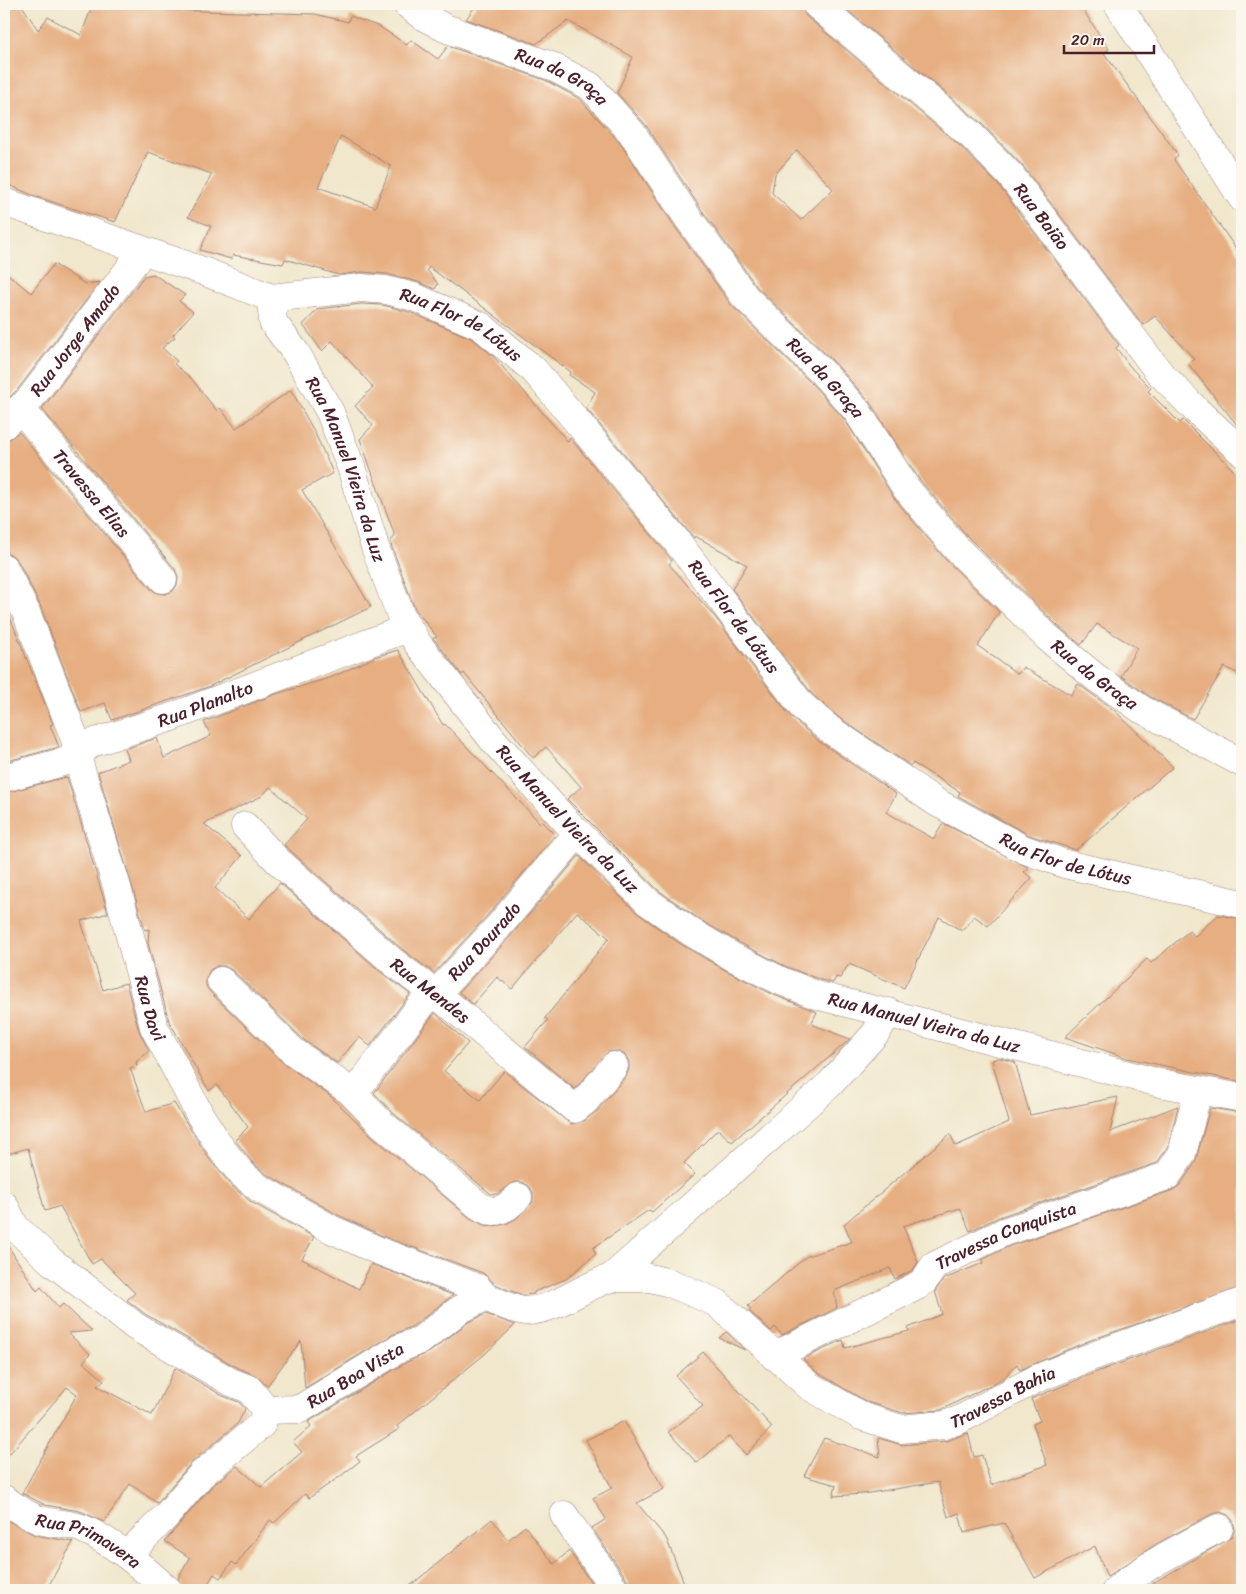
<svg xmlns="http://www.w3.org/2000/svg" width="1246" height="1594" viewBox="0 0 1246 1594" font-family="Sriracha,sans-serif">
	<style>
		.building { fill: #e6ae81; fill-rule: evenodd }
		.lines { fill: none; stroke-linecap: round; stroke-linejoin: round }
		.minor-casing { stroke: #9d837c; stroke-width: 29 }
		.minor { stroke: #fff; stroke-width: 28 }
		.labels { text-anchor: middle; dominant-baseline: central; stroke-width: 5; stroke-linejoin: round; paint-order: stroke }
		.street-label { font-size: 18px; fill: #4a1f2b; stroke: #fbf7ec }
	</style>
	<rect width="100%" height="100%" fill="#fbf7ec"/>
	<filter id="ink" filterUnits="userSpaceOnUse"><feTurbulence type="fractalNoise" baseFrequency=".02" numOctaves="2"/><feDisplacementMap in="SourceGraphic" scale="10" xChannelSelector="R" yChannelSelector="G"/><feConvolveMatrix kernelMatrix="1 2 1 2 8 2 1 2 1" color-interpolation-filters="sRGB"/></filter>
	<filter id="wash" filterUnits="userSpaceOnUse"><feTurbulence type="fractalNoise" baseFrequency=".0096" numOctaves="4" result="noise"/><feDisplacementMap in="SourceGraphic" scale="20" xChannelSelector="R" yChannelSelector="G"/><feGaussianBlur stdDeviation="1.12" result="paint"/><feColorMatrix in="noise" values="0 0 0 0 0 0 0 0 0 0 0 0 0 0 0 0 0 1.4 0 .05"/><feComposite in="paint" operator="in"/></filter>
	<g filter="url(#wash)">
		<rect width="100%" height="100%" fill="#f0e7cc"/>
		<g id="blocks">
			<path class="building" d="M 14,4 L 21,4 L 38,30 L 48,17 L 81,35 L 93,4 L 129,4 L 168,10 L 315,14 L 348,22 L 350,16 L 380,27 L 407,45 L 411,40 L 438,59 L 448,46 L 545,80 L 580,99 L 620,143 L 675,227 L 732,306 L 811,383 L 845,420 L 894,498 L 945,559 L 999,612 L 978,646 L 1018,674 L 1023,667 L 1071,695 L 1078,684 L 1115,711 L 1173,767 L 1076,850 L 1029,835 L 958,796 L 960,792 L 913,763 L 911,766 L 838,717 L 813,695 L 732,589 L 747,565 L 695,536 L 694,538 L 586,408 L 595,392 L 569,375 L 571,372 L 429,267 L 427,270 L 438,284 L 435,289 L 418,282 L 387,274 L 362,272 L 339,275 L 285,259 L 283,264 L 233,255 L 231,259 L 200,250 L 211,226 L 188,217 L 212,174 L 148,152 L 115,222 L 37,197 L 4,183 L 4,10 ZM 341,136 L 391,166 L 375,207 L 318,187 Z
				M 477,4 L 801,4 L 806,16 L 959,145 L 999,186 L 1119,345 L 1116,348 L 1133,370 L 1151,388 L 1148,391 L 1180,423 L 1183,420 L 1242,479 L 1242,675 L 1224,667 L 1193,719 L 1149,696 L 1121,676 L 1137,648 L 1097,624 L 1081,645 L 1058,626 L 968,537 L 919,479 L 869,401 L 833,361 L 757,287 L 701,209 L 645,124 L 617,93 L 633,57 L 568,21 L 536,44 L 466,19 ZM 797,150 L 833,189 L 801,220 L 772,193 L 775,174 Z
				M 840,4 L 1079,4 L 1109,49 L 1104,53 L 1178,155 L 1174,160 L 1242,257 L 1242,431 L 1188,364 L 1194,359 L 1155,316 L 1143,325 L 1022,165 L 980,122 Z
				M 54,264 L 85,284 L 100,282 L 18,389 L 4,403 L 4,271 L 31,293 Z
				M 153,274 L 185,295 L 179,301 L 193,312 L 173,335 L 175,337 L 162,348 L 177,361 L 174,364 L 191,378 L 217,411 L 220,408 L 236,428 L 291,390 L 314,431 L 333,473 L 302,490 L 371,607 L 208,687 L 112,720 L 105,703 L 81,712 L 40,605 L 18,561 L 12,555 L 4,553 L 4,440 L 8,440 L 19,432 L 151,589 L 157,593 L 165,594 L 173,591 L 177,585 L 178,577 L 175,569 L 42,409 L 144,276 Z
				M 361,304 L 383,305 L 409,312 L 473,339 L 493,356 L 568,442 L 570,438 L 663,549 L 672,561 L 669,564 L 715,617 L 790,716 L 820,742 L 896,794 L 886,812 L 934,839 L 943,823 L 1029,868 L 1024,872 L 1032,878 L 988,926 L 974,916 L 962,931 L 939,917 L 904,988 L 849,964 L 840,978 L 836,977 L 833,983 L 821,980 L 787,967 L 740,943 L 699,919 L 658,890 L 567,799 L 581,787 L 546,747 L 533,758 L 464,673 L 462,675 L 433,638 L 437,637 L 415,609 L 390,542 L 395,536 L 360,439 L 373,425 L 355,406 L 373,387 L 332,341 L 322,351 L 303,325 L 318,309 Z
				M 4,602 L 53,724 L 50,725 L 59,747 L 4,762 Z
				M 398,650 L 443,725 L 445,724 L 540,823 L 542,822 L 555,835 L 486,917 L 434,973 L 403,950 L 284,845 L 307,819 L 270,787 L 262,796 L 204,824 L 242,856 L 215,888 L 249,919 L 280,883 L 383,974 L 410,994 L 370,1046 L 359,1037 L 337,1063 L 304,1040 L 232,970 L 224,966 L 217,966 L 210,970 L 206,978 L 206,986 L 210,992 L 283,1063 L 330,1096 L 372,1136 L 470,1218 L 484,1225 L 494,1226 L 506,1224 L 517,1218 L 533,1202 L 533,1193 L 529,1186 L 522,1182 L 515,1182 L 497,1194 L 491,1194 L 393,1113 L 374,1093 L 435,1013 L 468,1043 L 444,1071 L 480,1100 L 504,1071 L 571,1124 L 584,1121 L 597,1111 L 626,1076 L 629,1069 L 629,1061 L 624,1054 L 617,1051 L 608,1052 L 575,1089 L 525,1047 L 548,1020 L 545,1018 L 609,938 L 577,912 L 512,989 L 497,977 L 473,1004 L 459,992 L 510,937 L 579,856 L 637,913 L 682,945 L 725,970 L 774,995 L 817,1012 L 811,1024 L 850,1039 L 732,1142 L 718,1129 L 684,1163 L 695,1174 L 679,1188 L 652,1212 L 649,1210 L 593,1248 L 596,1254 L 566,1279 L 534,1292 L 534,1294 L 523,1295 L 511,1291 L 495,1284 L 483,1273 L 385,1237 L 338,1215 L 268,1175 L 253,1163 L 235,1140 L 248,1127 L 217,1085 L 209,1091 L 169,1021 L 148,943 L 149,929 L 145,930 L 98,772 L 129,760 L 125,749 L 157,738 L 164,758 L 211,736 L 204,722 L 273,695 L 332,677 L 375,657 Z
				M 67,777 L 108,913 L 81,921 L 103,990 L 126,983 L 139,1031 L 149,1051 L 136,1062 L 137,1066 L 130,1068 L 146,1112 L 174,1103 L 210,1160 L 232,1186 L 251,1202 L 314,1237 L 302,1259 L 359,1289 L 371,1264 L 453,1295 L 413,1326 L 392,1335 L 305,1388 L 301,1341 L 267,1386 L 255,1375 L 238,1368 L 145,1314 L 127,1300 L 135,1293 L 101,1259 L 92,1264 L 60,1206 L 45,1211 L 28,1148 L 4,1155 L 4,793 Z
				M 1218,915 L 1242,919 L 1242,1082 L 1127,1058 L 1065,1037 L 1147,959 L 1151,963 L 1189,931 L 1195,936 Z
				M 999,1058 L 1015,1062 L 1030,1115 L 1118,1097 L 1110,1132 L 1178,1106 L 1168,1147 L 1157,1163 L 999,1217 L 970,1231 L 960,1208 L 903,1226 L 918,1262 L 913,1270 L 895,1279 L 890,1268 L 834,1291 L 837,1308 L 782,1335 L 775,1327 L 771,1331 L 749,1311 L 751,1309 L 748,1306 L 807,1256 L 852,1242 L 844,1224 L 950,1134 L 956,1146 L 1009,1122 L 992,1060 Z
				M 1210,1108 L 1242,1113 L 1242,1287 L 1088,1341 L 1020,1370 L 1017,1364 L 1004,1378 L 941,1410 L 903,1413 L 867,1402 L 818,1373 L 803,1359 L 843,1340 L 845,1348 L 909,1331 L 908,1328 L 942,1314 L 935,1291 L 944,1279 L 983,1263 L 982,1260 L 1010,1246 L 1173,1190 L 1180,1185 L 1195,1163 Z
				M 4,1240 L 37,1291 L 41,1287 L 59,1308 L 63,1304 L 92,1331 L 68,1333 L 90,1354 L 83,1362 L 104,1380 L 97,1386 L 152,1415 L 175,1368 L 223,1396 L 239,1402 L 245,1409 L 238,1423 L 191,1463 L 157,1503 L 130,1484 L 104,1522 L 80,1511 L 45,1505 L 22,1493 L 77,1394 L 67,1387 L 4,1460 Z
				M 486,1314 L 515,1325 L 485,1354 L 397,1426 L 399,1429 L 356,1456 L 360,1461 L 342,1475 L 309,1498 L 305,1494 L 274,1523 L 270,1520 L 236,1565 L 232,1562 L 220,1578 L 214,1574 L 204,1590 L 183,1590 L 178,1578 L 190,1558 L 165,1541 L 212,1486 L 237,1466 L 261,1487 L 302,1452 L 293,1442 L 311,1426 L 308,1422 L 407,1362 L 430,1352 L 467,1323 Z
				M 1242,1319 L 1242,1590 L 1141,1590 L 1232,1537 L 1235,1529 L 1233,1521 L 1228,1515 L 1220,1512 L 1212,1514 L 1158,1543 L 1107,1577 L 1095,1546 L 1035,1578 L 1004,1523 L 964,1533 L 959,1513 L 948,1517 L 938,1482 L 863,1494 L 833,1496 L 836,1485 L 804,1476 L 824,1438 L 880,1457 L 878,1438 L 902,1445 L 946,1441 L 968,1433 L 974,1457 L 982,1455 L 991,1485 L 1047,1465 L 1033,1424 L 1040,1421 L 1031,1399 L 1099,1371 Z
				M 726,1332 L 745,1350 L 719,1338 Z
				M 703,1352 L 772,1427 L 746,1455 L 729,1436 L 697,1463 L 668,1432 L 703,1406 L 676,1376 Z
				M 624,1421 L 664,1489 L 637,1503 L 666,1538 L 687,1590 L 630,1590 L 628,1581 L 592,1528 L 606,1519 L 593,1498 L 612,1488 L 586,1440 Z
				M 492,1519 L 508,1540 L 525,1526 L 554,1564 L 569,1551 L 596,1590 L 405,1590 Z
				M 7,1520 L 35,1535 L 73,1542 L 46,1590 L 4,1590 L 4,1527 Z"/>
		</g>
	</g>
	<g filter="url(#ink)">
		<use href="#blocks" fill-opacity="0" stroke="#9d837c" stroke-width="1"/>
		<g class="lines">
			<g class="minor-casing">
				<g id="minor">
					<path id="s1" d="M 407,4 L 421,15 L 445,28 L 551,66 L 590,86 L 632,133 L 688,218 L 745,297 L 822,372 L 857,411 L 906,488 L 956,548 L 1047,637 L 1095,677 L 1141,709 L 1242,763"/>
					<path id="s2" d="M 816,4 L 970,134 L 1011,176 L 1159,372 L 1196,410 L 1242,452"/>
					<path d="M 1118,4 L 1242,198"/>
					<path id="s3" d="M 4,202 L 203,271 L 271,298 L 273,322 L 296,353 L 330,412 L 351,467 L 375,547 L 401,616 L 418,644 L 493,740 L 565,820 L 648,902 L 691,932 L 733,957 L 781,981 L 816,995 L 1160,1083 L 1242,1098"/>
					<path id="s4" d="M 271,298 L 361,288 L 386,290 L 414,297 L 481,326 L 534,370 L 675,539 L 802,706 L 829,729 L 936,802 L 1023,849 L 1065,864 L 1242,904"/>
					<path id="s5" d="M 20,408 L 163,579"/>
					<path id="s6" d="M 4,425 L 30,399 L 143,251"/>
					<path id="s7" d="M 4,568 L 26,612 L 75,739 L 79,763 L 117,887 L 154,1027 L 200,1115 L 223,1151 L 242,1174 L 259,1188 L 331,1229 L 379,1251 L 478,1288 L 485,1297"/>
					<path id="s8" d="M 4,778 L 70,760 L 92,743 L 169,718 L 408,628"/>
					<path id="s9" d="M 245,826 L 278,861 L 393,962 L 451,1006 L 575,1109 L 585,1101 L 614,1066"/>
					<path d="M 221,981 L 294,1052 L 350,1091 L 382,1124 L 478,1205 C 494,1217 506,1209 518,1197"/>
					<path id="s10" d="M 353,1094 L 423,1003 L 445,984 L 498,927 L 578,833"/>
					<path d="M 4,1205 L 15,1227 L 51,1261 L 136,1327 L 231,1382 L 249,1389 L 266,1410"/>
					<path id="s11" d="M 611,1278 L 650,1278 L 670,1283 L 717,1303 L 809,1386 L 861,1416 L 901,1429 L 944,1425 L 959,1420 L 1036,1379 L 1093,1356 L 1242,1302"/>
					<path d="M 485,1297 C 497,1301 512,1310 525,1311 C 556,1311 582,1286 611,1278 L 830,1084 L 875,1034 L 889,1012"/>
					<path id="s12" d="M 774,1356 L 917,1286 L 924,1281 L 934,1266 L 1004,1232 L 1167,1176 L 1182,1154 L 1198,1091"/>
					<path id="s13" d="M 4,1499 C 15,1507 27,1516 40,1520 C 53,1524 69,1523 81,1528 C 114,1542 142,1567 168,1590"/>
					<path d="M 564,1515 L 615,1590"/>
					<path id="s14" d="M 127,1555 L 167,1515 L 201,1475 L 262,1424 L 266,1410 L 300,1409 L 400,1348 L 421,1340 L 459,1310 L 485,1297"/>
					<path d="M 1116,1590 C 1147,1564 1183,1547 1219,1528"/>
				</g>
			</g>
			<use href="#minor" class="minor"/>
		</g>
	</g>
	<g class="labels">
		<g class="street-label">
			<text stroke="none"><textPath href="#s1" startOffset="172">Rua da Graça</textPath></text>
			<text stroke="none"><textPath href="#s2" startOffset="311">Rua Baião</textPath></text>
			<text stroke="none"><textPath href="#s4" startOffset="199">Rua Flor de Lótus</textPath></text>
			<text stroke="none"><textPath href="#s6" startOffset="111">Rua Jorge Amado</textPath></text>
			<text stroke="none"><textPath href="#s1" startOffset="578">Rua da Graça</textPath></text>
			<text stroke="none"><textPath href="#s3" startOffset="474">Rua Manuel Vieira da Luz</textPath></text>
			<text stroke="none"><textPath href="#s5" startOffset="111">Travessa Elias</textPath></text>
			<text stroke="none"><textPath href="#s4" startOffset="604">Rua Flor de Lótus</textPath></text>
			<text stroke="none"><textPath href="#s1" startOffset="981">Rua da Graça</textPath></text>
			<text stroke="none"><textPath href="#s8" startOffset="216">Rua Planalto</textPath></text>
			<text stroke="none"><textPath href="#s3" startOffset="894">Rua Manuel Vieira da Luz</textPath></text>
			<text stroke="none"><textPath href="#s4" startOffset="1024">Rua Flor de Lótus</textPath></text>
			<text stroke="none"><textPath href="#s10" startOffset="202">Rua Dourado</textPath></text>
			<text stroke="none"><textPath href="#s9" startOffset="248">Rua Mendes</textPath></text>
			<text stroke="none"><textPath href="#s7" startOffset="465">Rua Davi</textPath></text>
			<text stroke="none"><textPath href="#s3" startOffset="1314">Rua Manuel Vieira da Luz</textPath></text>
			<text stroke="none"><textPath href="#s12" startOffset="264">Travessa Conquista</textPath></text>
			<text stroke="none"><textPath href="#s14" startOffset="302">Rua Boa Vista</textPath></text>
			<text stroke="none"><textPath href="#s11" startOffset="445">Travessa Bahia</textPath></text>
			<text stroke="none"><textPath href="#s13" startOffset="95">Rua Primavera</textPath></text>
		</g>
	</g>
	<rect width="1246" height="1594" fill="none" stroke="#fbf7ec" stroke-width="20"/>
	<path d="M1064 45v8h90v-8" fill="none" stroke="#4a1f2b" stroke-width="2.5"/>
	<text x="1071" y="45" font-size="15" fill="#4a1f2b" stroke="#fbf7ec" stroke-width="4" paint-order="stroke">20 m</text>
</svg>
